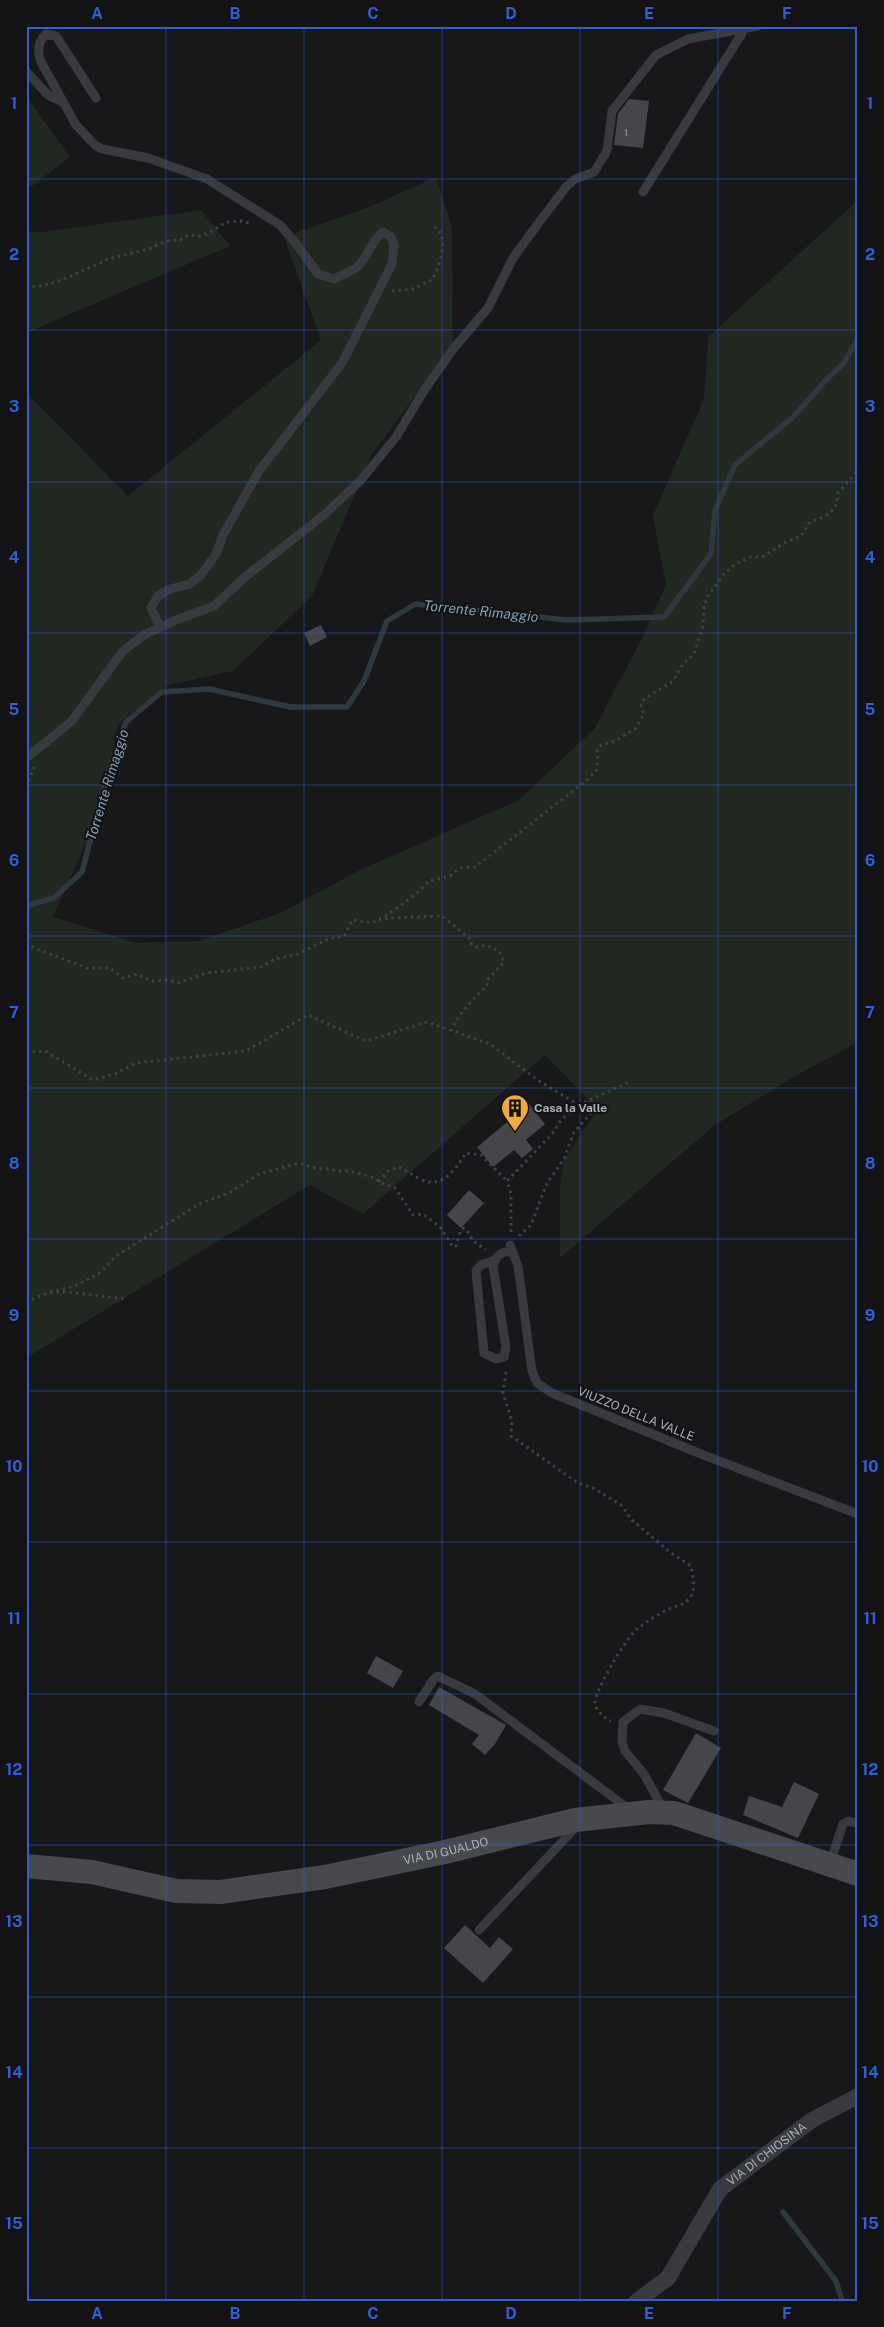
<svg xmlns="http://www.w3.org/2000/svg" width="884" height="2327" viewBox="0 0 884 2327" font-family="'Public Sans',sans-serif">
	<style>
		.green { fill: #202821 }
		.lines { fill: none; stroke-linecap: round; stroke-linejoin: round }
		.stream { stroke: #2e383e; stroke-width: 5.5 }
		.building { fill: #45464a }
		.path { stroke: #3f4146; stroke-width: 3; stroke-dasharray: 2.5 4; stroke-linecap: butt }
		.lane { stroke: #393a3f; stroke-width: 9 }
		.street { stroke: #393a3f; stroke-width: 16 }
		.secondary { stroke: #47494f; stroke-width: 24 }
		.grid { fill: none; stroke: #325dd4; stroke-width: 1; stroke-opacity: 0.55 }
		.labels { text-anchor: middle; dominant-baseline: central; stroke-width: 4; stroke-linejoin: round; paint-order: stroke }
		.number-label { font-size: 10px; fill: #92969e }
		.poi-label { font-size: 12px; font-weight: bold; fill: #abb0ba; stroke: #131315; text-anchor: start }
		.street-label { font-size: 12px; fill: #abb0ba; stroke: #131315 }
		.water-label { font-size: 14px; font-style: italic; fill: #829fb4; stroke: #131315 }
		.neatline { fill: none; stroke: #325dd4; stroke-width: 2 }
		.grid-label { font-size: 16px; text-anchor: middle; font-weight: bold; fill: #325dd4 }
	</style>
	<rect width="100%" height="100%" fill="#18181a"/>
	<path class="green" d="M 26,96 L 70,157 L 31,187 L 26,182 Z
		M 436,177 L 452,228 L 453,345 L 372,454 L 312,596 L 233,671 L 169,685 L 118,724 L 102,807 L 53,917 L 136,943 L 199,941 L 280,913 L 360,870 L 519,800 L 595,728 L 642,638 L 666,585 L 653,515 L 704,399 L 708,337 L 858,200 L 858,1042 L 790,1079 L 715,1125 L 560,1258 L 560,1186 L 564,1159 L 598,1109 L 545,1055 L 363,1214 L 310,1185 L 26,1358 L 26,392 L 128,496 L 321,340 L 284,237 L 367,208 Z
		M 201,210 L 230,246 L 26,333 L 26,231 L 43,232 Z"/>
	<g class="lines">
		<path class="stream" d="M 26,906 L 54,898 L 82,872 L 108,773 L 126,722 L 162,692 L 209,689 L 290,707 L 347,707 L 364,681 L 387,621 L 415,604 L 567,620 L 664,617 L 711,554 L 715,510 L 735,465 L 793,417 L 827,379 L 843,364 L 858,339
			M 783,2212 L 836,2281 L 842,2301"/>
	</g>
	<path class="building" d="M 629,99 L 649,101 L 643,148 L 614,145 L 618,114 Z
		M 321,625 L 327,637 L 310,646 L 304,633 Z
		M 529,1104 L 545,1124 L 526,1140 L 533,1149 L 522,1158 L 514,1150 L 493,1167 L 477,1147 Z
		M 469,1190 L 484,1203 L 461,1228 L 447,1215 Z
		M 376,1656 L 403,1671 L 393,1688 L 367,1673 Z
		M 439,1687 L 506,1725 L 495,1744 L 485,1755 L 472,1744 L 479,1735 L 429,1705 Z
		M 696,1733 L 721,1748 L 688,1803 L 663,1790 Z
		M 794,1782 L 819,1794 L 798,1838 L 743,1815 L 749,1796 L 782,1807 Z
		M 465,1925 L 490,1948 L 499,1937 L 513,1949 L 483,1983 L 444,1948 Z"/>
	<g class="lines">
		<path class="path" d="M 26,287 L 42,286 L 65,279 L 108,259 L 149,249 L 166,241 L 180,240 L 189,235 L 200,236 L 209,233 L 226,222 L 242,221 L 252,224
			M 392,291 L 412,289 L 432,280 C 439,268 451,234 433,226
			M 26,787 L 34,767
			M 379,919 L 384,920 L 388,918 L 442,916 L 469,938 L 469,942 L 477,947 L 486,945 L 499,951 L 504,962 L 487,980 L 487,986 C 478,993 453,1020 452,1031
			M 26,943 L 34,948 L 87,968 L 110,968 L 123,978 L 137,974 L 152,981 L 169,980 L 178,983 L 207,973 L 261,967 L 275,959 L 298,954 L 328,939 L 344,936 L 352,920 C 359,920 366,923 372,922 C 383,921 422,890 429,881 L 450,876 L 460,868 L 475,867 L 587,780 L 596,771 L 598,760 L 597,751 L 601,745 L 615,741 L 636,728 L 644,714 L 641,705 L 644,699 L 673,681 L 683,664 L 694,654 L 703,626 L 704,607 L 708,596 L 723,575 L 735,564 L 750,557 L 762,557 L 786,542 L 801,536 L 810,522 C 826,517 838,511 838,493 L 858,470
			M 26,1052 L 45,1051 L 93,1080 L 115,1074 L 136,1063 L 246,1051 L 308,1015 L 366,1041 L 427,1022 L 490,1044 L 539,1081 L 579,1105
			M 379,1182 L 388,1171 L 398,1167 C 406,1170 412,1175 420,1179 C 443,1190 455,1169 466,1153 L 481,1155 L 507,1181
			M 511,1232 L 511,1194 L 507,1181 L 552,1134 L 561,1120 L 579,1105 L 631,1081
			M 519,1236 L 531,1225 L 547,1183 L 564,1159 L 574,1132 L 591,1113 L 589,1101
			M 50,1292 L 75,1286 L 100,1273 L 116,1256 L 201,1203 L 229,1193 L 259,1174 L 299,1163 L 315,1168 L 355,1172 L 375,1178 L 379,1182 L 395,1188 L 413,1215 L 423,1214 L 440,1227 L 453,1247 L 456,1246 L 461,1230 L 464,1228 L 469,1233 L 473,1241 L 486,1250
			M 26,1302 L 50,1292 L 68,1292 L 125,1299
			M 506,1372 L 503,1393 L 512,1421 L 511,1436 L 578,1483 L 593,1488 L 621,1505 L 632,1520 L 671,1553 L 691,1566 C 693,1577 697,1590 689,1599 C 683,1606 677,1605 669,1609 C 658,1614 646,1622 637,1629 C 627,1636 592,1695 595,1705 C 598,1713 605,1718 611,1721"/>
		<path class="lane" d="M 26,71 L 48,95 L 64,103
			M 96,98 L 56,36 L 46,34 C 38,42 37,52 41,62 L 76,125 L 95,145 L 102,149 L 148,158 L 207,179 L 280,225 L 294,241 L 318,274 L 334,279 C 341,275 350,272 356,268 C 368,258 371,240 383,232 L 391,237 L 394,245 L 392,264 L 342,363 L 259,471 L 223,535 L 216,554 L 201,575 L 190,584 L 170,589 L 158,596 L 151,608 L 160,627
			M 643,192 L 744,30
			M 26,758 L 71,722 L 123,651 L 144,635 L 176,620 L 214,606 L 245,577 L 325,514 L 361,480 L 396,437 L 425,389 L 454,348 L 488,308 L 513,258 L 540,221 L 566,187 L 575,179 L 594,172 L 607,151 L 612,111 L 656,55 L 688,39 L 758,26
			M 510,1245 L 518,1266 L 532,1371 L 537,1383 L 552,1393 L 701,1454 L 858,1514
			M 495,1260 L 481,1265 L 476,1271 L 484,1353 L 496,1359 L 504,1357 L 506,1347 L 493,1266 C 497,1254 501,1251 513,1252
			M 419,1702 L 433,1680 L 438,1676 L 475,1694 L 630,1810
			M 664,1811 L 644,1774 L 625,1751 L 622,1742 L 623,1722 L 640,1709 L 664,1713 L 714,1731
			M 830,1863 L 843,1824 L 849,1821 L 858,1824
			M 479,1930 L 578,1825"/>
		<path class="street" id="s1" d="M 637,2301 L 668,2278 L 720,2189 L 812,2120 L 858,2096"/>
		<path class="secondary" id="s2" d="M 26,1866 L 92,1872 L 176,1891 L 221,1892 L 325,1877 L 445,1852 L 575,1820 L 649,1812 L 674,1813 L 858,1874"/>
	</g>
	<path class="grid" d="M 166,26 L 166,2301M 304,26 L 304,2301M 442,26 L 442,2301M 580,26 L 580,2301M 718,26 L 718,2301M 26,179 L 858,179M 26,330 L 858,330M 26,482 L 858,482M 26,633 L 858,633M 26,785 L 858,785M 26,936 L 858,936M 26,1088 L 858,1088M 26,1239 L 858,1239M 26,1391 L 858,1391M 26,1542 L 858,1542M 26,1694 L 858,1694M 26,1845 L 858,1845M 26,1997 L 858,1997M 26,2148 L 858,2148"/>
	<defs>
		<g id="building-pin" transform="scale(1.4375)"><path d="M0 17L-7.5 6A9.5 9.5 0 1 1 7.5 6Z" fill="#efac3b" stroke="#131315"/><path d="M-4-6H4V6H1V3H-1V6H-4ZM-2.5-4.3h1.7v1.8h-1.7ZM.8-4.3h1.7v1.8H.8ZM-2.5-1h1.7V.8h-1.7ZM.8-1h1.7V.8H.8Z" fill="#111"/></g>
	</defs>
	<g fill-rule="evenodd">
		<use href="#building-pin" x="515" y="1108"/>
	</g>
	<g class="labels">
		<g class="number-label">
			<text x="626" y="132">1</text>
		</g>
		<g class="poi-label">
			<text x="534" y="1108">Casa la Valle</text>
		</g>
		<g class="street-label">
			<text transform="translate(636 1414) rotate(22)">VIUZZO DELLA VALLE</text>
			<text stroke="none"><textPath href="#s2" startOffset="426">VIA DI GUALDO</textPath></text>
			<text stroke="none"><textPath href="#s1" startOffset="200">VIA DI CHIOSINA</textPath></text>
		</g>
		<g class="water-label">
			<text transform="translate(481 611) rotate(6)">Torrente Rimaggio</text>
			<text transform="translate(107 785) rotate(-73)">Torrente Rimaggio</text>
		</g>
	</g>
	<rect width="884" height="2327" fill="none" stroke="#131315" stroke-width="55"/>
	<rect x="28" y="28" width="828" height="2272" class="neatline"/>
	<g class="grid-label">
		<text x="97" y="19">A</text>
		<text x="235" y="19">B</text>
		<text x="373" y="19">C</text>
		<text x="511" y="19">D</text>
		<text x="649" y="19">E</text>
		<text x="787" y="19">F</text>
		<text x="14" y="109">1</text>
		<text x="870" y="109">1</text>
		<text x="14" y="260">2</text>
		<text x="870" y="260">2</text>
		<text x="14" y="412">3</text>
		<text x="870" y="412">3</text>
		<text x="14" y="563">4</text>
		<text x="870" y="563">4</text>
		<text x="14" y="715">5</text>
		<text x="870" y="715">5</text>
		<text x="14" y="866">6</text>
		<text x="870" y="866">6</text>
		<text x="14" y="1018">7</text>
		<text x="870" y="1018">7</text>
		<text x="14" y="1169">8</text>
		<text x="870" y="1169">8</text>
		<text x="14" y="1321">9</text>
		<text x="870" y="1321">9</text>
		<text x="14" y="1472">10</text>
		<text x="870" y="1472">10</text>
		<text x="14" y="1624">11</text>
		<text x="870" y="1624">11</text>
		<text x="14" y="1775">12</text>
		<text x="870" y="1775">12</text>
		<text x="14" y="1927">13</text>
		<text x="870" y="1927">13</text>
		<text x="14" y="2078">14</text>
		<text x="870" y="2078">14</text>
		<text x="14" y="2229">15</text>
		<text x="870" y="2229">15</text>
		<text x="97" y="2319">A</text>
		<text x="235" y="2319">B</text>
		<text x="373" y="2319">C</text>
		<text x="511" y="2319">D</text>
		<text x="649" y="2319">E</text>
		<text x="787" y="2319">F</text>
	</g>
</svg>
